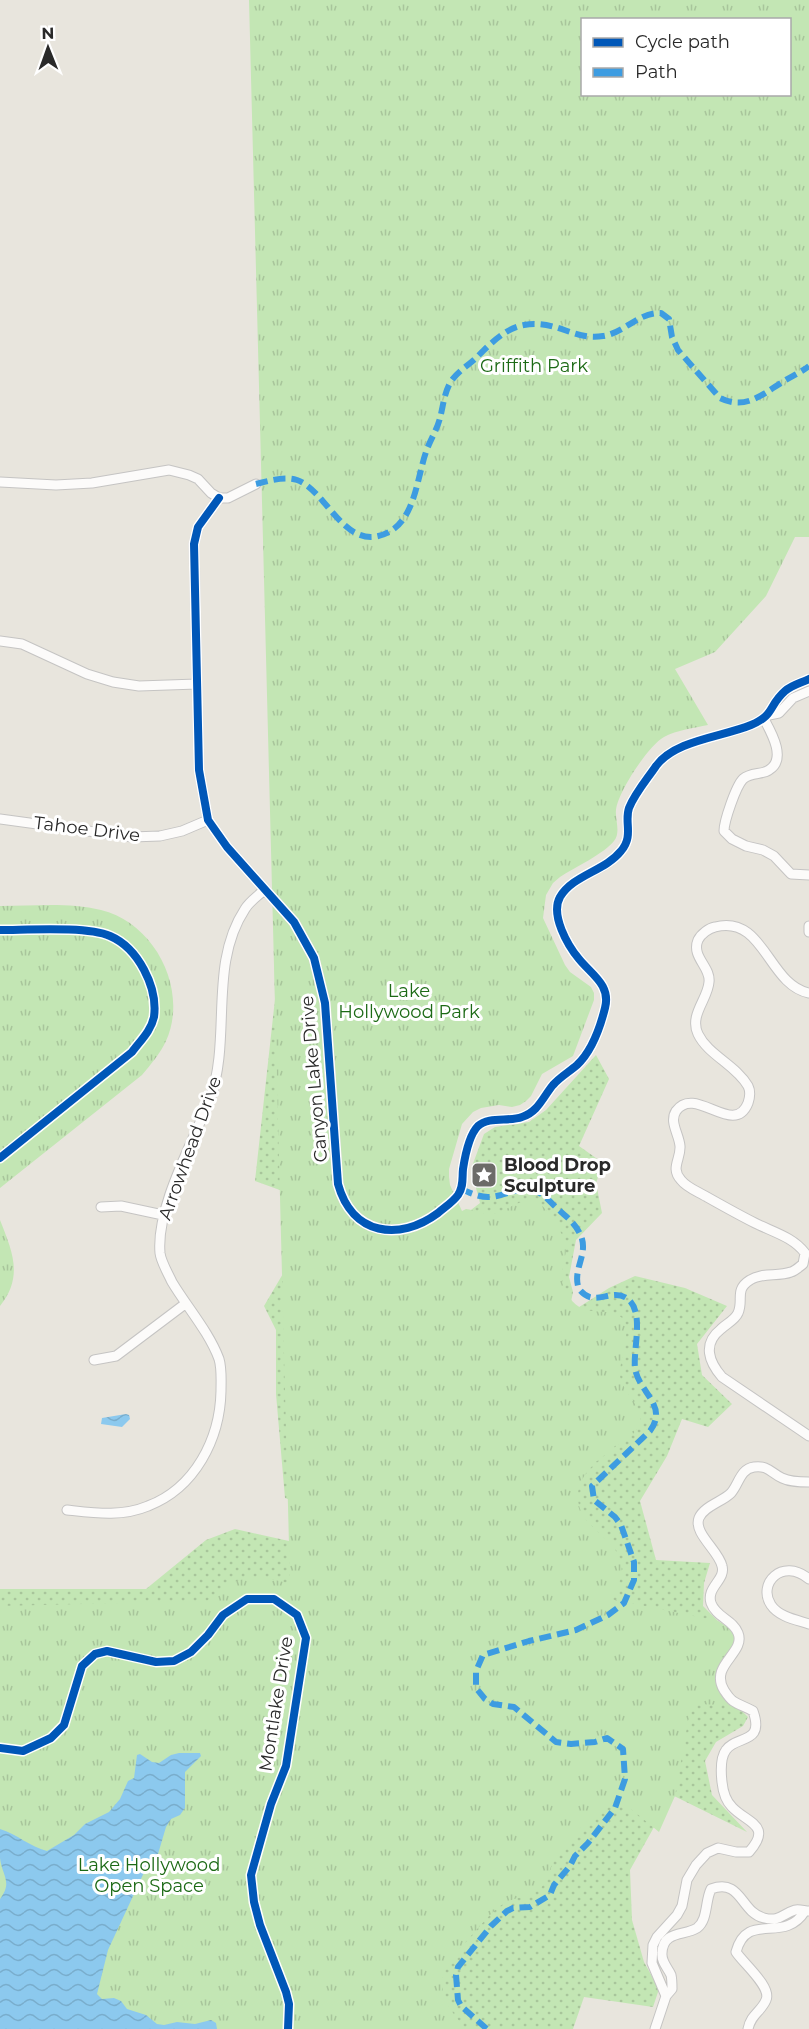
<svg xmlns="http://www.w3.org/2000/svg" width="809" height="2029" viewBox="0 0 809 2029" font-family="Montserrat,sans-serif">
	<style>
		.grass { fill: url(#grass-dots) }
		.park { fill: url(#park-tufts); fill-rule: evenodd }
		.water { fill: url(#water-waves) }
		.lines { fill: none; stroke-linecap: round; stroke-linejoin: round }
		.minor-casing { stroke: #c5c4c3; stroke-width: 11 }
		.minor { stroke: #fcfbfa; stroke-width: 9 }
		.quiet { stroke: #3d9ce1; stroke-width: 6; stroke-dasharray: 12 6; stroke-linecap: butt }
		.cycleway-casing { stroke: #fff; stroke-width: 11 }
		.cycleway { stroke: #0057b8; stroke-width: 8 }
		.labels { text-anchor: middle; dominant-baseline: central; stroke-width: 6; stroke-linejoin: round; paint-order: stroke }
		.park-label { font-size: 18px; fill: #1c6a15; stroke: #fff }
		.street-label { font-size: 18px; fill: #292929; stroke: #fff }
		.poi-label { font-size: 18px; font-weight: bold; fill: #292929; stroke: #fff; text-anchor: start }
	</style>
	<defs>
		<pattern id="grass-dots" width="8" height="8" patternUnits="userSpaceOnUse" patternTransform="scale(1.5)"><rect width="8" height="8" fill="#c3e6b4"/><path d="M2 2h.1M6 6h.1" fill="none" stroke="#a8c59b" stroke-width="1.8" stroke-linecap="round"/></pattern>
		<pattern id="park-tufts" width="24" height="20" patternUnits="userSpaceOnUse" patternTransform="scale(1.5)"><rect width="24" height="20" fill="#c3e6b4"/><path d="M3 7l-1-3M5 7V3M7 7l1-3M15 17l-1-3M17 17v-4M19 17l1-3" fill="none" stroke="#a8c59b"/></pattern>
		<pattern id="water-waves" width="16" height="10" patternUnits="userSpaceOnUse" patternTransform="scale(1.5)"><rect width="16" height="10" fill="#8cc9ee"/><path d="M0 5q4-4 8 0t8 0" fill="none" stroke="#79adcc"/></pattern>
	</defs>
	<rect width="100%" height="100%" fill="#e8e5dd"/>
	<path class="grass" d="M 274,921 L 450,1226 L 480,1203 L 471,1169 L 484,1134 L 495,1127 L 529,1122 L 546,1110 L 596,1055 L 609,1079 L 579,1146 L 603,1163 L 596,1183 L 602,1213 L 576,1240 L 569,1277 L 573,1292 L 570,1307 L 576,1309 L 609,1288 L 635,1276 L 685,1288 L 727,1306 L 697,1344 L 702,1375 L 732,1404 L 708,1427 L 682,1419 L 667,1456 L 640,1501 L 656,1560 L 710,1563 L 704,1583 L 703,1606 L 718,1621 L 730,1629 L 724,1658 L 718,1668 L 716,1680 L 719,1692 L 726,1701 L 741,1710 L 748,1717 L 743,1726 L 716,1742 L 705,1761 L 712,1795 L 747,1832 L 672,1795 L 630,1870 L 632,1920 L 644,1962 L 659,1989 L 653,2007 L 584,1997 L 573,2029 L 312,2029 L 0,1829 L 0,1589 L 146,1589 L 206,1540 L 235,1529 L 289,1541 L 293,1501 L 285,1498 L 276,1394 L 276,1330 L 264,1306 L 294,1255 L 288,1193 L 255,1181 L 275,999 Z"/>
	<path class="park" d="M 249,0 L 809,0 L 809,537 L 795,537 L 766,596 L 715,652 L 675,669 L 708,725 C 694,728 677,730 664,737 C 648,746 618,792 616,810 C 615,820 621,832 614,841 C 605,853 574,868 560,877 L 553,883 L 546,895 L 543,918 L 565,965 L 570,972 L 591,987 L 594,993 L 594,1000 L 573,1056 L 542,1074 L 531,1096 L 526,1101 L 520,1105 L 512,1107 L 499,1105 L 481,1108 L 473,1112 L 462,1124 L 449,1169 L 449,1177 L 450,1185 L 462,1211 L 466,1209 C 476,1210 483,1215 493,1214 C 504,1212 513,1204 524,1201 C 543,1194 556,1226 565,1239 C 570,1257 555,1274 566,1292 C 582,1322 607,1305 621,1317 C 634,1328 619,1359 620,1375 C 621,1393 649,1409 638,1428 C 635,1433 629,1437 624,1440 C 605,1456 577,1471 578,1498 C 579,1535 634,1539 619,1583 C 617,1589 613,1594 610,1599 L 718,1621 L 730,1629 L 734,1634 L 736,1642 C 721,1663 702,1687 733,1705 L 691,1704 L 675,1796 L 659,1832 L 614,1795 C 597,1813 570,1836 557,1855 C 550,1866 549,1878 541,1888 C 531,1898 515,1896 503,1904 C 491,1912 481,1925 471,1936 C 437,1973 430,1989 466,2029 L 0,2029 L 0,1606 L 207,1601 C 236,1574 254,1574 290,1584 ZM 582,20 L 790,20 L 790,94 L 582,94 Z
		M 0,906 C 33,906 69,902 101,910 C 155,923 189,990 166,1041 C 160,1054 151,1064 142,1075 L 0,1188 Z
		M 0,1220 C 12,1251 24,1276 0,1306 Z"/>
	<path class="water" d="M 126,1414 L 129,1415 L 130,1419 L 122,1427 L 101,1424 L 102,1418 Z
		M 179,1753 L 200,1753 L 201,1756 L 185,1772 L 185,1808 L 180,1815 L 171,1819 L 166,1827 L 158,1854 L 147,1866 L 108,1950 L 97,1994 L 102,1999 L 114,1998 L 121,2001 L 127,2009 L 146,2015 L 157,2024 L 164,2025 L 177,2022 L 195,2024 L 211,2020 L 216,2023 L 217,2029 L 0,2029 L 0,1899 C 13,1882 2,1876 0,1858 C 0,1849 0,1839 0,1829 C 17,1834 30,1847 47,1851 L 74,1835 L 85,1824 L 109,1812 L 120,1799 L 128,1781 L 134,1778 L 137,1755 L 140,1754 L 152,1762 L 159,1763 L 171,1755 Z"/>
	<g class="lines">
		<g class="minor-casing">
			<path id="minor" d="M 0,482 L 56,485 L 92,483 L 169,470 L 189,475 L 198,479 L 211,493 L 219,498 L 228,498 L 256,484
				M 219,498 L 198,527 L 194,544 L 199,770 L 208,820 L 227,847 L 294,922 L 314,958 L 325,1003 L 338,1184 C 352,1235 399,1242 438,1213 C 445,1207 453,1202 458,1195 C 464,1186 462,1178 463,1169 C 465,1156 469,1135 478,1126 C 489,1116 509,1122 522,1117 C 538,1112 543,1097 553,1085 C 560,1077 569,1072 577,1065 C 592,1051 600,1028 605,1008 C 611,985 592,975 579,959 C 568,946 550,915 560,897 C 573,875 605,871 621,851 C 634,836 624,822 629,808 C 635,793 648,778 656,766 C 675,740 722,737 751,725 C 775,715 768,706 785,691 C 792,685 801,683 809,679
				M 0,641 L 22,644 L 87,674 L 113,682 L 139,686 L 197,684
				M 769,715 L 779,713 L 793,698 L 809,691
				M 764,719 C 771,732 787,759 769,770 C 762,775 751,772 743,779 C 736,786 724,821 724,831 L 732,839 L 746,846 L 763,850 L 774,856 L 791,874 L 809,875
				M 0,819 L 132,837 L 160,836 L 182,831 L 208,820
				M 809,926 L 809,932
				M 809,993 C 768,985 764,914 715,927 C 709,928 701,934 698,940 C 691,957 711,967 709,982 C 708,999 689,1015 698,1034 C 708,1055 736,1065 748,1086 C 751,1092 750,1097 748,1103 C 734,1138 695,1084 676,1111 C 669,1122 679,1134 680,1146 C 681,1159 670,1168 681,1180 C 687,1188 699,1192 707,1197 C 723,1206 739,1215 755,1223 C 773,1232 793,1237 805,1253 L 803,1264 C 799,1267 795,1271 791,1272 C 778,1277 762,1272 750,1280 C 734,1290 744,1300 738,1313 C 735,1320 726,1324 721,1329 C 702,1344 709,1362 722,1377 L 809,1436
				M 101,1207 L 121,1206 L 163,1215
				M 94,1360 L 116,1356 L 185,1304
				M 67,1510 C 95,1513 122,1517 148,1506 C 195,1488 220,1439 221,1391 C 221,1381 222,1369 219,1359 C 209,1332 187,1307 172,1282 C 168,1273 161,1262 160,1253 C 156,1207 193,1142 210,1099 C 232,1038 208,965 245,909 C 249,902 258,896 264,890
				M 809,1579 C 782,1557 757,1584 771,1605 C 779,1617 797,1620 809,1624
				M 666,1996 L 672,1989 C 672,1985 672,1979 671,1975 C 668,1968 661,1962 662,1953 C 663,1930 685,1936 697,1928 C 708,1920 705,1901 711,1889 C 742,1878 740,1912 764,1918 C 780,1922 782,1914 795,1910 C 799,1909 805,1911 809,1911
				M 655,2029 L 666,1996 L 652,1963 L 653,1945 L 657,1937 L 677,1915 L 682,1906 L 687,1880 L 696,1865 L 707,1853 L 718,1848 L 736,1852 L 749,1852 C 773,1825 747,1823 732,1807 C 725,1800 723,1792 722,1782 C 721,1773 720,1758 726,1750 C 736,1735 765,1745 753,1711 C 746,1707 739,1705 733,1701 C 729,1698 726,1693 724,1690 C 709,1665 746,1653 738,1633 C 733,1620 716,1617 711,1603 C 706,1587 726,1580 722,1566 C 719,1551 693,1533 699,1518 C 704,1506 722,1502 731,1493 C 739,1484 740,1469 754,1467 C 768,1465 771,1473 782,1478 C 790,1482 800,1482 809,1482
				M 748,2029 C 751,2014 761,2012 766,2000 C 772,1987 743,1963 736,1952 C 747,1910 784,1945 805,1911"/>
		</g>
		<use href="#minor" class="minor"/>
		<path class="quiet" d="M 256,484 C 268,481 284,476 297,480 C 328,491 345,555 389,532 C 415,518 417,478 426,452 C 430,440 437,430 440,418 C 443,407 444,394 450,383 C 457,371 470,365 479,355 C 491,343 506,328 524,325 C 556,319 574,341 603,336 C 624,333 639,312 661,313 L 669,319 L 672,337 L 678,350 L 720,398 C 745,410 760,396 781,383 C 790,377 800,373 809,366
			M 461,1189 C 470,1193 479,1197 488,1197 C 506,1197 519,1184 538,1192 C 546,1196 552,1204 559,1210 C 568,1218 578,1226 582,1239 C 587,1256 572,1271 579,1289 C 595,1310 612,1285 629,1300 C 644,1314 633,1349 635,1368 C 638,1392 669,1405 650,1431 L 592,1486 L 594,1500 L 615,1517 L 621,1525 L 634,1562 L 634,1580 L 624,1603 L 608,1615 L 576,1630 L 529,1641 L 483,1655 L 476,1671 L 476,1688 L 485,1699 L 493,1704 L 514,1707 L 556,1742 L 571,1744 L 595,1742 L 607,1738 L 623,1749 L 625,1779 L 615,1808 L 588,1843 L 575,1856 L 570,1866 L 554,1885 L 550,1895 L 530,1907 L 513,1908 L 507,1911 L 491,1926 L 458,1967 L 456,1975 L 458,2000 L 461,2006 L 487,2029"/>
		<g class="cycleway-casing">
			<path id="cycleway" d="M 219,498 L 198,527 L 194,544 L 199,770 L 208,820 L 227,847 L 294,922 L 314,958 L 325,1003 L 338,1184 C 352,1235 399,1242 438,1213 C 445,1207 453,1202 458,1195 C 464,1186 462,1178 463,1169 C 465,1156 469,1135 478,1126 C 489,1116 509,1122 522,1117 C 538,1112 543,1097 553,1085 C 560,1077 569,1072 577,1065 C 592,1051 600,1028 605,1008 C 611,985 592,975 579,959 C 568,946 550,915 560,897 C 573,875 605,871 621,851 C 634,836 624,822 629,808 C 635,793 648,778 656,766 C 675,740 722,737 751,725 C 775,715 768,706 785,691 C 792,685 801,683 809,679
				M 0,930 C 27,930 87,926 110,936 C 138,948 158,987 154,1017 C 151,1031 140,1041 132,1052 L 0,1158
				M 0,1748 L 23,1751 L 51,1738 L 64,1725 L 82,1666 L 95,1654 L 107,1651 L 156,1662 L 174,1661 L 191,1652 L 208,1635 L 223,1615 L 247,1599 L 274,1599 L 297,1615 L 306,1638 L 286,1766 L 271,1804 L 251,1875 L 254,1902 L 260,1925 L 286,1992 L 289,2004 L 288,2029"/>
		</g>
		<use href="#cycleway" class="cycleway"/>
	</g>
	<defs>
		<g id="sight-square" transform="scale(1.35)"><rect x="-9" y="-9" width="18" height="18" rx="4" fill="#6c6b68" stroke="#fff"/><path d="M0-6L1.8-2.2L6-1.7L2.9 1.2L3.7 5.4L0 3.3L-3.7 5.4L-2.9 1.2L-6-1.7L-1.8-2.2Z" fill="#fff"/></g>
	</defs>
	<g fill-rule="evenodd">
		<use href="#sight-square" x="484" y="1175"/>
	</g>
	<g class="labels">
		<g class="park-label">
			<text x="534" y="366">Griffith Park</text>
			<text x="409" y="991">Lake<tspan x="409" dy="21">Hollywood Park</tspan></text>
			<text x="149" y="1865">Lake Hollywood<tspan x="149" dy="21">Open Space</tspan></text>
		</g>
		<g class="street-label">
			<text transform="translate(87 829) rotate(7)">Tahoe Drive</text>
			<text transform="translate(314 1079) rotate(-95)">Canyon Lake Drive</text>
			<text transform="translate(190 1148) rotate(-70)">Arrowhead Drive</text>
			<text transform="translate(276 1704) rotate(-81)">Montlake Drive</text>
		</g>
		<g class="poi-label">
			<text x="504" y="1165">Blood Drop<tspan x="504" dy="21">Sculpture</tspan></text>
		</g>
	</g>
	<rect x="581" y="18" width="210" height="78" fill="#ffffff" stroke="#a9a9a9" stroke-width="1.5"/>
	<rect x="593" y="38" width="30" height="9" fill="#0057b8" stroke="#a9a9a9" stroke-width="1.5"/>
	<text x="635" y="48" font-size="18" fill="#292929">Cycle path</text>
	<rect x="593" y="68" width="30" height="9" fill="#3d9ce1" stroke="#a9a9a9" stroke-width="1.5"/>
	<text x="635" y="78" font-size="18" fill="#292929">Path</text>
	<g transform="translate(48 48) rotate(359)" stroke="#ffffff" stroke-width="4.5" paint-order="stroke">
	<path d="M0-4.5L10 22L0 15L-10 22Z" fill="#292929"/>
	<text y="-9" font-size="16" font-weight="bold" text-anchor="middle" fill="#292929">N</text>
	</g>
</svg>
